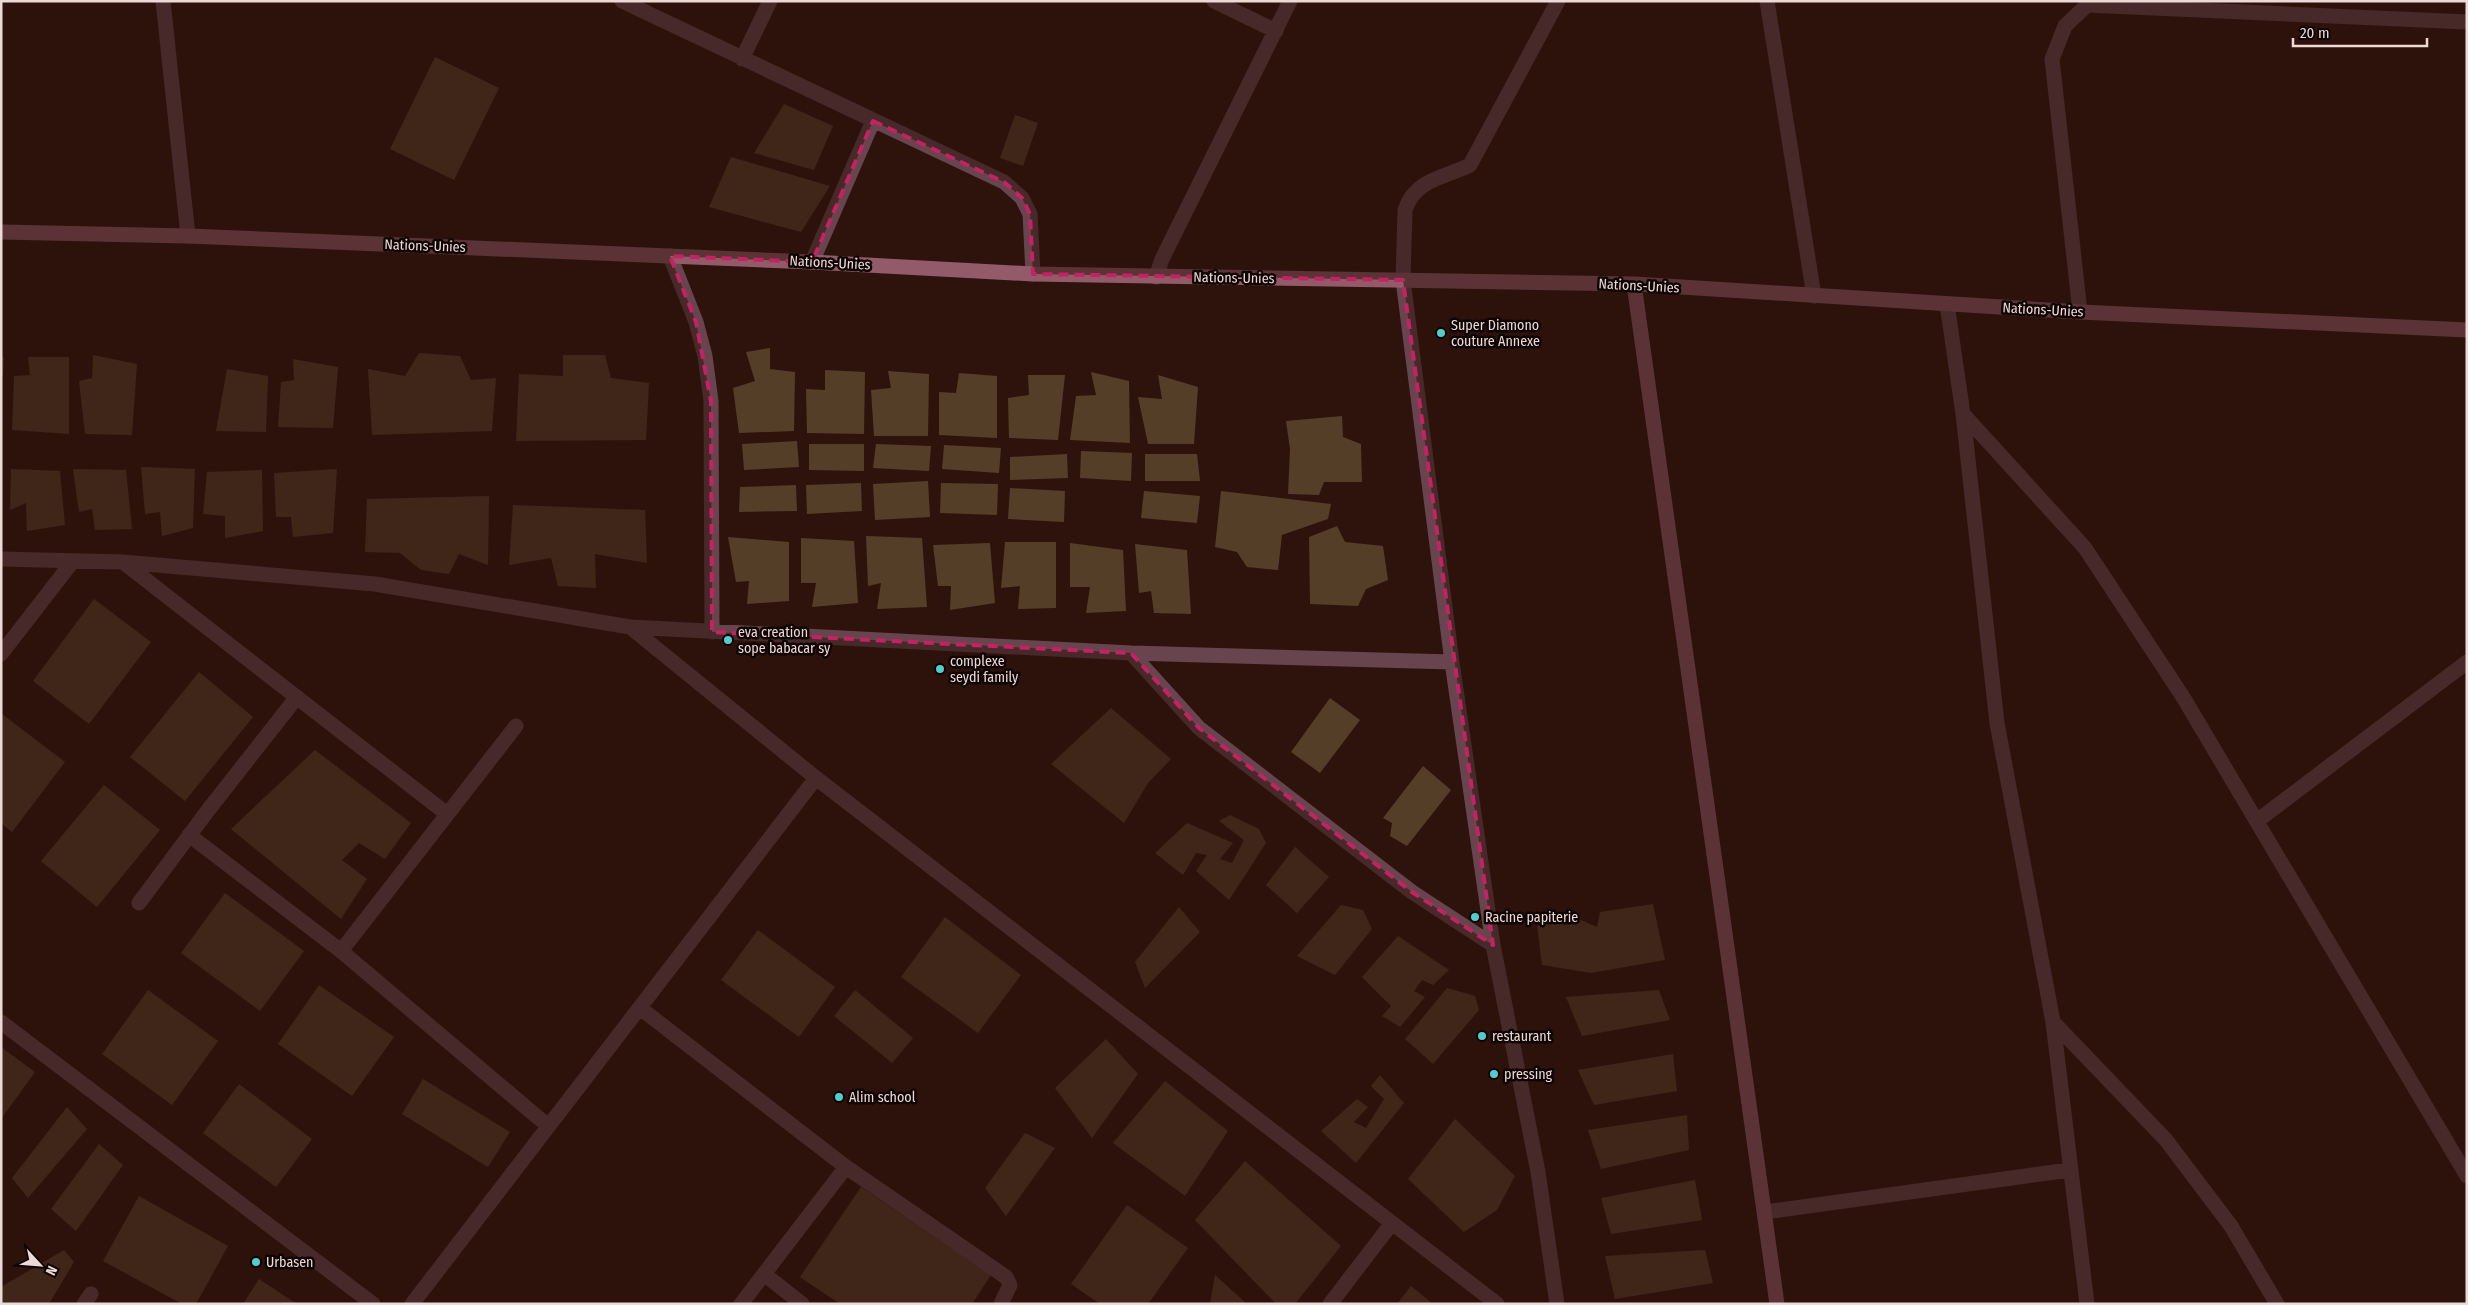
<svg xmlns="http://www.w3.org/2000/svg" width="2468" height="1305" viewBox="0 0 2468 1305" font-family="'Fira Sans Condensed',sans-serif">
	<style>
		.building { fill: #543e28 }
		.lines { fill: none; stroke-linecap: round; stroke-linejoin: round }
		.minor { stroke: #68454e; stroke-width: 15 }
		.secondary { stroke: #935b6a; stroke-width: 15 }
		.marked { fill: none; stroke: #c42261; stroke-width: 4; stroke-dasharray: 10 6; stroke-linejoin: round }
		.poi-dot { fill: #53cdcb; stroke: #0e0403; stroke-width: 2 }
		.labels { text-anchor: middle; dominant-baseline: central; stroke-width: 5; stroke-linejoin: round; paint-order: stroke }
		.street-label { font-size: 14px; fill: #edd9d5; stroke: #0e0403 }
		.poi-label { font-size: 14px; fill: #edd9d5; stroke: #0e0403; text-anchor: start }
	</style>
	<rect width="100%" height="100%" fill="#2e130d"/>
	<path class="building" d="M 435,57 L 499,88 L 454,180 L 390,149 Z
		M 784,104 L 833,126 L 814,170 L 754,153 Z
		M 1015,115 L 1038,123 L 1023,166 L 1000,158 Z
		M 731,157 L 830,186 L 801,232 L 709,207 Z
		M 770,348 L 770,369 L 795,372 L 794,431 L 739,433 L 733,388 L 755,381 L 746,352 Z
		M 419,353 L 460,356 L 471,380 L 496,378 L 492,431 L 372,435 L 368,369 L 405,376 Z
		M 93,355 L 137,364 L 132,435 L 85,434 L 79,381 L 92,378 Z
		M 563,355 L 605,355 L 611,378 L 649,383 L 646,440 L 516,441 L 519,374 L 563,376 Z
		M 1,357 L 4,357 L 3,376 L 1,376 Z
		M 28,357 L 69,357 L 69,434 L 12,430 L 14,376 L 30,375 Z
		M 293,359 L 338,367 L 333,428 L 278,427 L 281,382 L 294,380 Z
		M 227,369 L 268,376 L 266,432 L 216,431 Z
		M 825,370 L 865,372 L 864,434 L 807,433 L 806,389 L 825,390 Z
		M 888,371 L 929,374 L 928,436 L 874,436 L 871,390 L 891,388 Z
		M 1091,372 L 1129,381 L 1130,443 L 1070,440 L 1076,396 L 1096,395 Z
		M 959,373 L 997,376 L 997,438 L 939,435 L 939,392 L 956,393 Z
		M 1028,375 L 1065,375 L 1058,440 L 1009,438 L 1008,398 L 1029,395 Z
		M 1158,375 L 1198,387 L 1194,444 L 1148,444 L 1138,397 L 1162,399 Z
		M 1342,416 L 1343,437 L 1361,444 L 1362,482 L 1324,482 L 1319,495 L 1288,494 L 1290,449 L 1286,421 Z
		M 797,441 L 799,467 L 744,470 L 742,444 Z
		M 809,444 L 864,444 L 864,471 L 809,470 Z
		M 876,444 L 931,446 L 929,471 L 873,468 Z
		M 944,445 L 1001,448 L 999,473 L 942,469 Z
		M 1081,451 L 1132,453 L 1131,481 L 1080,478 Z
		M 1067,454 L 1068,478 L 1010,480 L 1010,457 Z
		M 1145,454 L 1197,454 L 1200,481 L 1145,481 Z
		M 141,467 L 195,469 L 193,528 L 162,536 L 160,512 L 145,514 Z
		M 11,469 L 60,471 L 65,525 L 27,531 L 26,503 L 10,510 Z
		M 73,469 L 126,470 L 132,529 L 95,530 L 92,509 L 79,512 Z
		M 337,469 L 333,533 L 293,537 L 291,517 L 276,517 L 274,473 Z
		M 262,470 L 263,531 L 225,538 L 225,516 L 203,514 L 207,472 Z
		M 928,481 L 930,517 L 875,520 L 873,484 Z
		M 861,483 L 862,511 L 807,514 L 806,485 Z
		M 941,483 L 998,484 L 997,515 L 940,513 Z
		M 796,485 L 797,511 L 739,512 L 740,487 Z
		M 1010,488 L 1065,491 L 1064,522 L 1008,519 Z
		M 1144,491 L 1200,496 L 1197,523 L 1141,518 Z
		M 1221,491 L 1331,504 L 1328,519 L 1282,535 L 1278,570 L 1247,567 L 1237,552 L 1215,547 Z
		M 489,496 L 488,565 L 459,554 L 449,574 L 421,570 L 400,553 L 365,552 L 367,499 Z
		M 513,505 L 645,510 L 647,563 L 595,554 L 596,588 L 558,586 L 551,558 L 509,565 Z
		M 1337,526 L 1345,542 L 1383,546 L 1388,580 L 1366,589 L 1358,606 L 1310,604 L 1309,537 Z
		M 866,536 L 922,538 L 927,607 L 877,609 L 881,583 L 868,586 Z
		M 728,537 L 789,542 L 789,601 L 747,604 L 749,581 L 736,582 Z
		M 801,538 L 854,541 L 858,603 L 812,607 L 816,583 L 801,583 Z
		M 1005,542 L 1056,542 L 1056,608 L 1018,609 L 1020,586 L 1001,588 Z
		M 990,543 L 995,603 L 950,610 L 951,586 L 938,586 L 933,545 Z
		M 1070,543 L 1123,550 L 1126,611 L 1086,613 L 1090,587 L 1070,587 Z
		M 1135,544 L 1187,550 L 1191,614 L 1154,613 L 1151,591 L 1139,593 Z
		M 94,599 L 151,642 L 89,724 L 33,681 Z
		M 199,672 L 253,717 L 185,801 L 130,757 Z
		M 1330,698 L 1360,720 L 1320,773 L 1291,752 Z
		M 1111,708 L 1171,759 L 1148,783 L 1124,823 L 1051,764 Z
		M 2,714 L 65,762 L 12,832 L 1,823 Z
		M 315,750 L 411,823 L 385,859 L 359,843 L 342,860 L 367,879 L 341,919 L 231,829 Z
		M 1423,766 L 1451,790 L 1407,846 L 1390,836 L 1392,823 L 1383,818 Z
		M 104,785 L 160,830 L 97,907 L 41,861 Z
		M 1230,815 L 1259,829 L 1266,843 L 1229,900 L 1196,871 L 1207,855 L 1196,853 L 1183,875 L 1155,853 L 1187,823 L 1233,843 L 1220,859 L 1232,863 L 1244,840 L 1219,821 Z
		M 1295,847 L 1329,877 L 1297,913 L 1266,885 Z
		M 225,893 L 304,951 L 260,1011 L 181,953 Z
		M 1653,904 L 1665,960 L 1591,973 L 1542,965 L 1537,926 L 1569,915 L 1597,927 L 1600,912 Z
		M 1341,905 L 1363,910 L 1372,929 L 1335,975 L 1297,956 Z
		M 1179,907 L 1200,932 L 1145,988 L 1135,962 Z
		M 945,917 L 1021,975 L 978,1033 L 901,977 Z
		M 758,930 L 835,987 L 799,1037 L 721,980 Z
		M 1398,936 L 1449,970 L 1433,985 L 1422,980 L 1414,991 L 1425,997 L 1400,1027 L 1382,1016 L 1391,1006 L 1362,977 Z
		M 319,985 L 394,1037 L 352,1096 L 278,1044 Z
		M 1447,988 L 1475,996 L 1479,1010 L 1433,1064 L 1405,1039 Z
		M 148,990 L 218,1041 L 172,1105 L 102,1054 Z
		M 855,990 L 913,1038 L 892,1063 L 834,1016 Z
		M 1659,990 L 1670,1020 L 1582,1036 L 1566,997 Z
		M 1106,1039 L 1138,1074 L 1092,1138 L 1055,1088 Z
		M 1,1047 L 35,1072 L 1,1119 Z
		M 1673,1054 L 1677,1091 L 1594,1105 L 1578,1070 Z
		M 1380,1075 L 1404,1103 L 1356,1163 L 1321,1131 L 1357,1099 L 1368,1107 L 1354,1122 L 1366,1128 L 1384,1099 L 1371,1086 Z
		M 423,1079 L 510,1132 L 488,1167 L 402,1114 Z
		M 1165,1081 L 1228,1131 L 1185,1196 L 1113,1143 Z
		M 239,1084 L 312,1139 L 276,1187 L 203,1133 Z
		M 67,1107 L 87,1129 L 28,1198 L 12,1178 Z
		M 1687,1115 L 1689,1150 L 1601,1169 L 1588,1130 Z
		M 1455,1119 L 1515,1176 L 1497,1210 L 1464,1232 L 1408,1179 Z
		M 1025,1133 L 1055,1148 L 1006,1216 L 985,1188 Z
		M 99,1144 L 123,1165 L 76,1231 L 51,1209 Z
		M 1245,1161 L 1341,1246 L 1295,1304 L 1276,1304 L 1195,1220 Z
		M 1695,1180 L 1702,1220 L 1611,1234 L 1601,1198 Z
		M 861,1187 L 991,1275 L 972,1304 L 840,1304 L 800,1277 Z
		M 139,1196 L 228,1246 L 196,1304 L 182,1304 L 103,1261 Z
		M 1127,1205 L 1188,1248 L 1148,1304 L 1100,1304 L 1071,1284 Z
		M 64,1250 L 74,1262 L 49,1304 L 1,1304 L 1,1287 Z
		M 1705,1250 L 1713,1283 L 1615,1299 L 1605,1256 Z
		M 1215,1275 L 1247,1304 L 1210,1304 Z
		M 259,1279 L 297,1304 L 243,1304 Z
		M 1411,1286 L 1433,1304 L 1397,1304 Z"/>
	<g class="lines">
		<path class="minor" d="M 163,1 L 188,236
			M 622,1 L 1004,182 L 1022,198 L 1030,214 L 1033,274
			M 1214,1 L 1276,31
			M 1767,1 L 1814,296
			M 742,59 L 770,1
			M 670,256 L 696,322 L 705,356 L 711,401 L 712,632
			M 812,262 L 873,121
			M 1156,277 L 1162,259 L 1290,1
			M 1947,304 L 1963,414 L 1997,723 L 2053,1022 L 2087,1304
			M 2080,312 L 2052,59 L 2065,26 L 2087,5 L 2467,22
			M 1963,414 L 2085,548 L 2183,697 L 2467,1176
			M 1,559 L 123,562 L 375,584 L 630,627 L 816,778 L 1497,1304
			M 123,562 L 447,814
			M 630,627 L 1131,653 L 1452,662
			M 1131,653 L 1199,728 L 1412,892 L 1493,945
			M 1,654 L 73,561
			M 2257,821 L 2467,662
			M 189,835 L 341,951 L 548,1126
			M 139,903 L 209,809 L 297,697
			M 341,951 L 516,726
			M 640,1008 L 846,1167 L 1006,1277 L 1010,1285 L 1001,1304
			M 1,1022 L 373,1304
			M 2053,1022 L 2166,1140 L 2231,1226 L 2277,1304
			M 1765,1212 L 2069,1170
			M 764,1274 L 802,1304
			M 84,1304 L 91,1294
			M 412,1304 L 816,778
			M 741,1304 L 846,1167
			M 1330,1304 L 1392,1223
			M 1557,1304 L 1538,1172 L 1493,945 L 1452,662 L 1403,280 L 1405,210 C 1415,179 1444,178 1470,165 L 1558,1"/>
		<path class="secondary" d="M 1,232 L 188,236 L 812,262 L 1033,274 L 1634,284 L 2080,312 L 2467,330
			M 1634,284 L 1777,1304"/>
	</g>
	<path d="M0 0H2468V1305H0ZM 873,121 L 1004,182 L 1022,198 L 1030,214 L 1033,274 L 1403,280 L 1493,945 L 1412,892 L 1199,728 L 1131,653 L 712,632 L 711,401 L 696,322 L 670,256 L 812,262 Z" fill="#2e130d" fill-opacity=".55" fill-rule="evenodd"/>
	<path class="marked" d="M 873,121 L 1004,182 L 1022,198 L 1030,214 L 1033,274 L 1403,280 L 1493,945 L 1412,892 L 1199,728 L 1131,653 L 712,632 L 711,401 L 696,322 L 670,256 L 812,262 Z"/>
	<g class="poi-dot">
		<circle cx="1441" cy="333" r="5"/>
		<circle cx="728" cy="640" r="5"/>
		<circle cx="940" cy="669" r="5"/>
		<circle cx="1475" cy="917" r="5"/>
		<circle cx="1482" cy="1036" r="5"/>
		<circle cx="1494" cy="1074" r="5"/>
		<circle cx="839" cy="1097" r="5"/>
		<circle cx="256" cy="1262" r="5"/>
	</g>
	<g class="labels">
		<g class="street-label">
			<text transform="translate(425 246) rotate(2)">Nations-Unies</text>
			<text transform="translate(830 263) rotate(3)">Nations-Unies</text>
			<text transform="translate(1234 278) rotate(1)">Nations-Unies</text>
			<text transform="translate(1639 286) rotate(3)">Nations-Unies</text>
			<text transform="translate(2043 310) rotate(3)">Nations-Unies</text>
		</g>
		<g class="poi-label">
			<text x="1451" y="325">Super Diamono<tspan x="1451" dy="16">couture Annexe</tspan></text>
			<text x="738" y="632">eva creation<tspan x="738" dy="16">sope babacar sy</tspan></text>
			<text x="950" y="661">complexe<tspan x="950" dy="16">seydi family</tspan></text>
			<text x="1485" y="917">Racine papiterie</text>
			<text x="1492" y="1036">restaurant</text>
			<text x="1504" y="1074">pressing</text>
			<text x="849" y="1097">Alim school</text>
			<text x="266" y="1262">Urbasen</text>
		</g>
	</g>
	<rect width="2468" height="1305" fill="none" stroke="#edd9d5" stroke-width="5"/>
	<g transform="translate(40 1265) rotate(116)" stroke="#0e0403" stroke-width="4" paint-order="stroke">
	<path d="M0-4L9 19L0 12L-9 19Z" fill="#edd9d5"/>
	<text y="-8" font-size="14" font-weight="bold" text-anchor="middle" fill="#edd9d5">N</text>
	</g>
	<path d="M2293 38v8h134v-8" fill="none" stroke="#edd9d5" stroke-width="2.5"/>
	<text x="2300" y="38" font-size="15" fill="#edd9d5" stroke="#0e0403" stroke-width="4" paint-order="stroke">20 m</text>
</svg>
